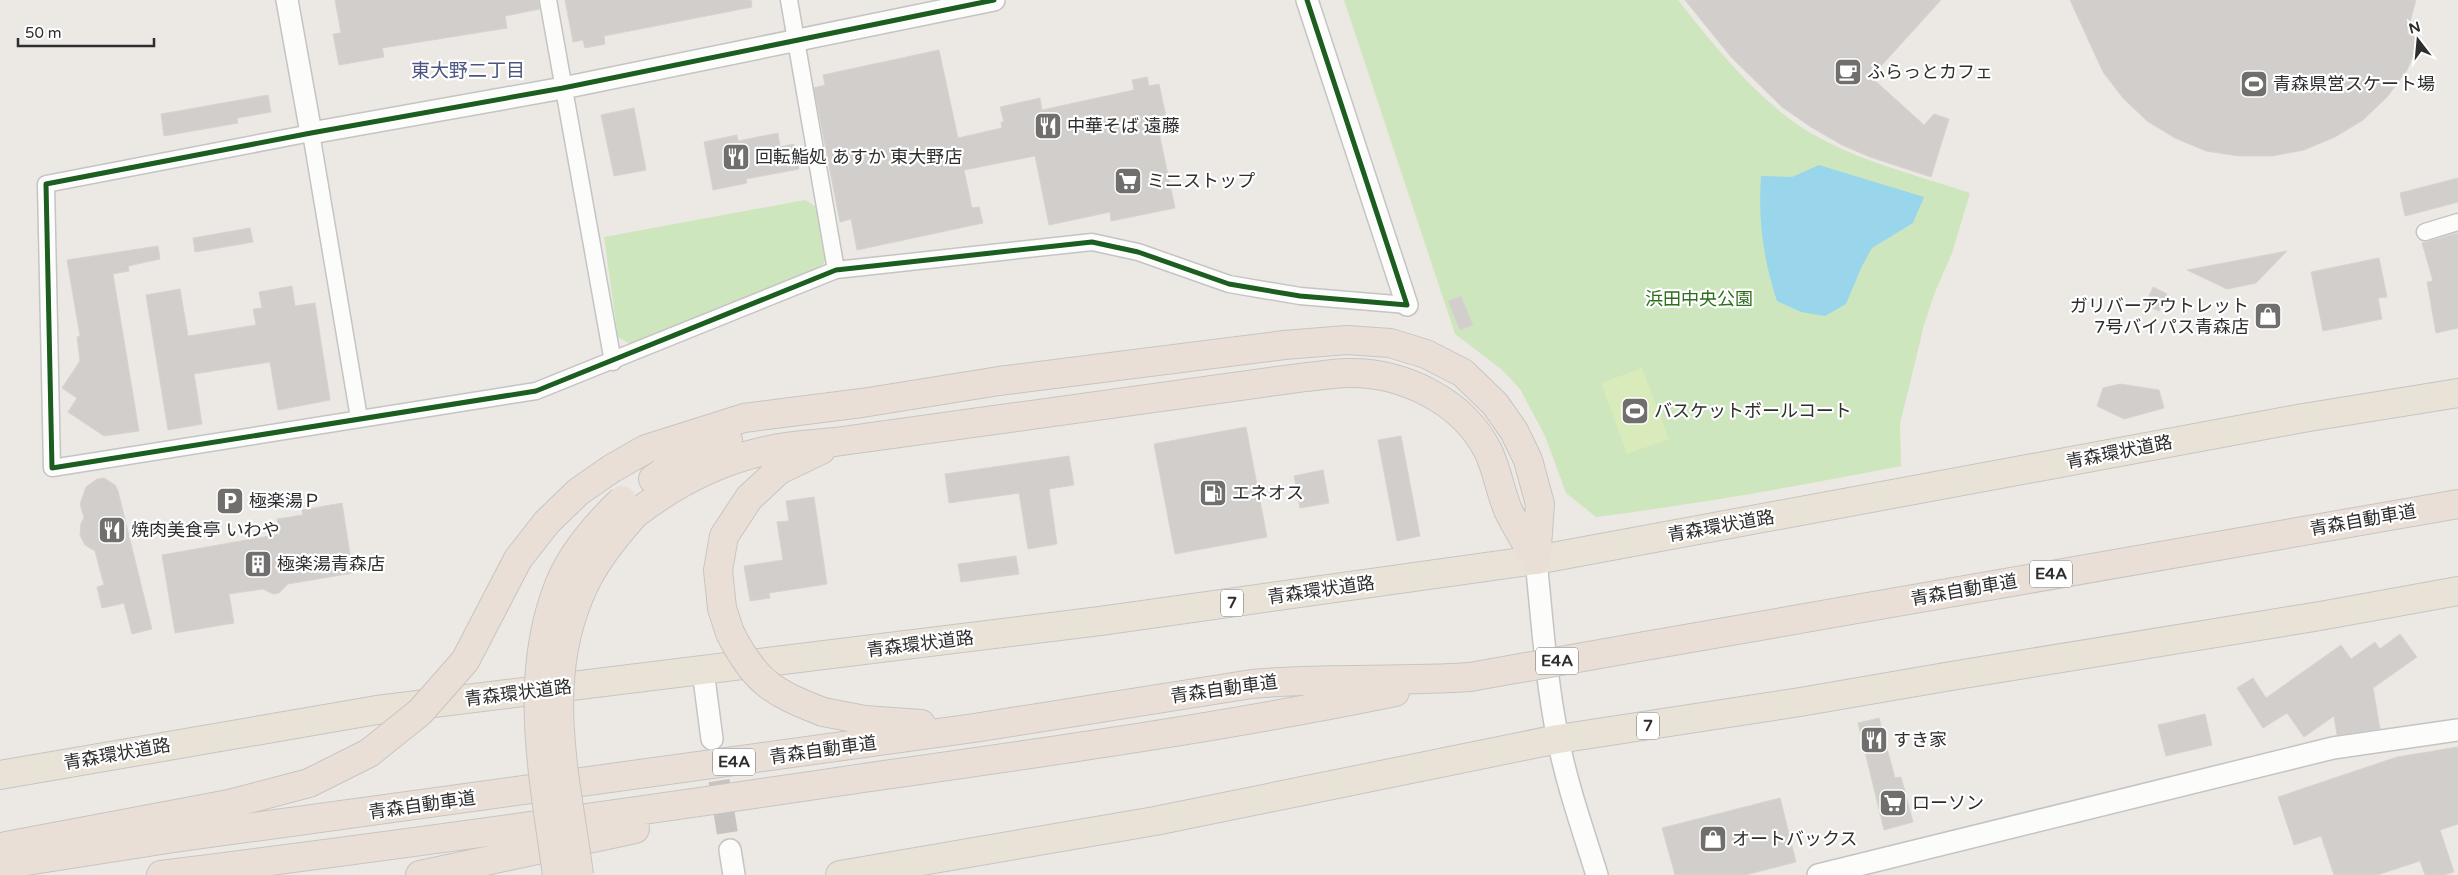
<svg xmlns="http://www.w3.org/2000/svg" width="2458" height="875" viewBox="0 0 2458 875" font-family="'Varela Round','Noto Sans JP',sans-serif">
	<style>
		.green { fill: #cee6be }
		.pitch { fill: #d9eabb }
		.water { fill: #99d6ec }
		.building { fill: #d1cecb; stroke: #d7d4d0 }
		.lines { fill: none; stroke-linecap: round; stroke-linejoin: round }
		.tertiary-tunnel { stroke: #c6c3c0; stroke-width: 21; stroke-dasharray: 21 11; stroke-linecap: butt }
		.minor-casing { stroke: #c5c4c5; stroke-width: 19 }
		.tertiary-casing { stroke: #c5c4c5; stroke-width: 24 }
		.trunk-casing { stroke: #c6c5c4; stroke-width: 30 }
		.motorway-casing { stroke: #c6c5c4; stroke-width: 30 }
		.minor { stroke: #fcfcfb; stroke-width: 16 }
		.tertiary { stroke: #fcfcfb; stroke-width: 21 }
		.trunk { stroke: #e9e2d6; stroke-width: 28 }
		.motorway { stroke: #eadfd6; stroke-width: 28 }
		.motorway-bridge-casing { stroke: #c6c5c4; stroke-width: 30; stroke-linecap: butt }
		.motorway-bridge { stroke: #eadfd6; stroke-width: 28 }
		.cycleway-casing { stroke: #fff; stroke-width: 8 }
		.cycleway { stroke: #1b5e20; stroke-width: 5 }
		.labels { text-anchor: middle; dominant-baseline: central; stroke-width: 4.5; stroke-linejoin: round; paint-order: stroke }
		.shield { fill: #fff; stroke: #6d6d6d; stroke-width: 1 }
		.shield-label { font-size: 16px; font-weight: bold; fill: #2e2e2e }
		.poi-label { font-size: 18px; fill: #2e2e2e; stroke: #fff; text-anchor: start }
		.park-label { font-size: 18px; fill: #2c6e1b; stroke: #fff }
		.street-label { font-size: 18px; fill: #2e2e2e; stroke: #fff }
		.neighbourhood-label { font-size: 19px; fill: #4d5680; stroke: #fff }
	</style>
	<rect width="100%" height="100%" fill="#ece8e4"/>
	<path class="green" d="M 1344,0 L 1678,0 C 1711,42 1745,84 1787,117 C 1837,156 1911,173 1970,193 L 1952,253 L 1935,292 L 1924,325 L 1900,424 L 1901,466 C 1800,486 1698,504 1596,517 L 1566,493 L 1545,436 L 1520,389 L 1501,369 L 1455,334 Z
		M 805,200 L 818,208 L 827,257 L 821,268 L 632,345 L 618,337 L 604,237 Z"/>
	<path class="pitch" d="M 1642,368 L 1669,439 L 1627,454 L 1601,383 Z"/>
	<path class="water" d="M 1819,165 L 1924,197 L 1913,223 L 1872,248 L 1862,266 L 1846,304 L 1825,316 L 1801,312 L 1777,301 C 1763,258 1758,221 1761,176 L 1792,177 Z"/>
	<path class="building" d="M 335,0 L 538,0 L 540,9 L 505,16 L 507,28 L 382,48 L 384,57 L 339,65 L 333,34 L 341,33 Z
		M 565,0 L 751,0 L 752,7 L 604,36 L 605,44 L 585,48 L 583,40 L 573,42 Z
		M 1685,0 L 1941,0 L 1871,77 L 1924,125 L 1934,114 L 1949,119 L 1931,177 L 1870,157 L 1842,145 L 1811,127 L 1782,107 L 1731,57 Z
		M 2070,0 L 2416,0 L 2407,33 L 2420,40 L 2407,70 L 2387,97 L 2363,120 L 2335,137 L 2304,150 L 2272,156 L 2239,156 L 2206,151 L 2175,138 L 2147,121 L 2123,98 L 2103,72 Z
		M 939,50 L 958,138 L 1002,128 L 1001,122 L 1004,122 L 1000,107 L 1040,98 L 1042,110 L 1134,90 L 1132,80 L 1147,77 L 1149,86 L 1159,84 L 1168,126 L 1158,128 L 1175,208 L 1111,221 L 1110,212 L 1049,225 L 1035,156 L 964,170 L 972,208 L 979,207 L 983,223 L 857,250 L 851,219 L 840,222 L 814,88 L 825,85 L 823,75 Z
		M 268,95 L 271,112 L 237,118 L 238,123 L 164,136 L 161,114 Z
		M 634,108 L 646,170 L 614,176 L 601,115 Z
		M 778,133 L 780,147 L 794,144 L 799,169 L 746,179 L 747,183 L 713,190 L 704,142 L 737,135 L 738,141 Z
		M 2458,178 L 2458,202 L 2405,216 L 2400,193 Z
		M 250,228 L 253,242 L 195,252 L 193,238 Z
		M 2458,233 L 2458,328 L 2436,333 L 2427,282 L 2433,281 L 2422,243 Z
		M 158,246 L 160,259 L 128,266 L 129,271 L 113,274 L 139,431 L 104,436 L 68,412 L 77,398 L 62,388 L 80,361 L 77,337 L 80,336 L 67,260 Z
		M 2287,251 L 2256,283 L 2227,289 L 2187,270 Z
		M 2379,258 L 2387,297 L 2378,298 L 2382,319 L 2323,331 L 2311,272 Z
		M 292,286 L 295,306 L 315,303 L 330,400 L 278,410 L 270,362 L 194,374 L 202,424 L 168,430 L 146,295 L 180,289 L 188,336 L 256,325 L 253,309 L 262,308 L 259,292 Z
		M 2153,287 L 2167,294 L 2159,311 L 2145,305 Z
		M 1461,296 L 1473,325 L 1460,330 L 1448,301 Z
		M 2120,384 L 2159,390 L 2164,408 L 2124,419 L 2097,406 L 2103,388 Z
		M 1246,427 L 1267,537 L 1175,554 L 1154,444 Z
		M 1401,436 L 1420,536 L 1397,541 L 1378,440 Z
		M 1069,456 L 1074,485 L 1049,489 L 1057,544 L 1028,549 L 1019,493 L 949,503 L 945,474 Z
		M 1323,470 L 1329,503 L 1300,508 L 1294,476 Z
		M 104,478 L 115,485 L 118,491 L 152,629 L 132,634 L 124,603 L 102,608 L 97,587 L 104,585 L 95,551 L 85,545 L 80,535 L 81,523 L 84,518 L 80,504 L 86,487 L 97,479 Z
		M 814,497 L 827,584 L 769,593 L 770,598 L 750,601 L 744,566 L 783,560 L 777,522 L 789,521 L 786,501 Z
		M 342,503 L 353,573 L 288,584 L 279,593 L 273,594 L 263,589 L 229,594 L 234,623 L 175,633 L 162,555 L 280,534 L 277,519 L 303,515 L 302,510 Z
		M 1016,556 L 1019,574 L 961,582 L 958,564 Z
		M 2400,634 L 2417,657 L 2373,688 L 2380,729 L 2337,735 L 2334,716 L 2304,737 L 2287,713 L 2263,728 L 2237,688 L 2253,678 L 2266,698 L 2341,645 L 2351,659 L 2375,642 L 2380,649 Z
		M 2205,714 L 2212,745 L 2166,756 L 2158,725 Z
		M 1879,718 L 1895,778 L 1901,777 L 1913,822 L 1884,830 L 1858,723 Z
		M 2458,747 L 2458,824 L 2440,830 L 2454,872 L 2444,875 L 2425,875 L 2420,861 L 2377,875 L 2334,875 L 2321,836 L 2294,845 L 2278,797 L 2397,757 Z
		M 1780,798 L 1796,862 L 1745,875 L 1675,875 L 1662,828 Z"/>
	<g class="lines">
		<path class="tertiary-tunnel" d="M 714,749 L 730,850"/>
		<g class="minor-casing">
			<path id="minor" d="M 548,0 L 613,362
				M 789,0 L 836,270
				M 2425,232 L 2458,222
				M 359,418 L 311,133 L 46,184 L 52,468 L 536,391 L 836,270 L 1092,242 L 1138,252 L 1229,284 L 1300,296 L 1407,305"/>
		</g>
		<g class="tertiary-casing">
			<path id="tertiary" d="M 287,0 L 311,133 L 563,88 L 994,0
				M 1307,0 L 1407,305
				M 1536,560 C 1542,619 1546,680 1558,739 C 1567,785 1583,830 1597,875
				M 703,671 L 712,739
				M 730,850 L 734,875
				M 1818,875 L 2333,748 L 2458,730"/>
		</g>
		<g class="trunk-casing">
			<path id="trunk" d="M 0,775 L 377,710 L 1100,621 L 1536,560 L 2303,418 L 2458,393
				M 840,875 L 1155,821 L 1558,739 L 1800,702 L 1957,675 L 2320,616 L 2458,591"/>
		</g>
		<g class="motorway-casing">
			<path id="motorway" d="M 611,469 L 646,449 L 744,418 L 862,403 L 999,381 L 1284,345 L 1347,340 L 1390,343 L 1426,354 L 1463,373 L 1495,404 L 1514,431 L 1528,460 L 1540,504 L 1536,560
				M 653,479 L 691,454 L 728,440
				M 634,515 C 676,482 721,459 774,449 C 794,445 815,444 835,442 L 1306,377 C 1320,376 1334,373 1348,373 C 1403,372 1463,401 1488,451 C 1497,469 1500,491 1508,510 C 1516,527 1527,543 1536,560
				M 730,633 L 722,608 L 718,570 L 724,536 L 749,498 L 779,470 L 821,450
				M 1645,646 L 2458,504
				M 823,712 L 865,720 L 921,724
				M 6,846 L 229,804 L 309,783
				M 0,865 L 174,838 L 974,728 L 1252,684 C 1325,677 1397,682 1470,677
				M 161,875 C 391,846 621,814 850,780 C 1032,754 1215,729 1395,692
				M 420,875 L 635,829"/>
		</g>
		<use href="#minor" class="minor"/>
		<use href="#tertiary" class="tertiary"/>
		<use href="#trunk" class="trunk"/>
		<use href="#motorway" class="motorway"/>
		<g class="motorway-bridge-casing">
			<path id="motorway-bridge" d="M 730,633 C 756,683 772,692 823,712
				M 1470,677 L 1645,646
				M 309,783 L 369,753 L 420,712 L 465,661 L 518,559 L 547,522 L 578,492 L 611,469
				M 557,875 C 544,779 522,678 559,585 C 572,552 597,524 622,500
				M 579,875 C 567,782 541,688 579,597 C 591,566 613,539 634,515"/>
		</g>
		<use href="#motorway-bridge" class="motorway-bridge"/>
		<g class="cycleway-casing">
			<path id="cycleway" d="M 994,0 L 563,88 L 311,133 L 46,184 L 52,468 L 536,391 L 836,270 L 1092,242 L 1138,252 L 1229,284 L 1300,296 L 1407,305 L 1307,0"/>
		</g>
		<use href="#cycleway" class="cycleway"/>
	</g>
	<defs>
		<g id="cafe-square" transform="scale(1.4375)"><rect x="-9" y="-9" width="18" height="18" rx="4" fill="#706f6e" stroke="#fff"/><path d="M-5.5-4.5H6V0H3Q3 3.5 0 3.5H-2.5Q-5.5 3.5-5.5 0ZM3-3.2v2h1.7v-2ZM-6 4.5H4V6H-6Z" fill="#fff"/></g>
		<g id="stadium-square" transform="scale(1.4375)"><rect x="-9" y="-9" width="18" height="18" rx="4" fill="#706f6e" stroke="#fff"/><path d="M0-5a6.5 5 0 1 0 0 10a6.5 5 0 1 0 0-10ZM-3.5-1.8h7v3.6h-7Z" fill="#fff"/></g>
		<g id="restaurant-square" transform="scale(1.4375)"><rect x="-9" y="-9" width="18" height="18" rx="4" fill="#706f6e" stroke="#fff"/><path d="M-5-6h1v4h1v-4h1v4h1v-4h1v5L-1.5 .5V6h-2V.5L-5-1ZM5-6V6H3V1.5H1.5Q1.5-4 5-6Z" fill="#fff"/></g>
		<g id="supermarket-square" transform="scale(1.4375)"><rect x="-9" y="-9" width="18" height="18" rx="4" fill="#706f6e" stroke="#fff"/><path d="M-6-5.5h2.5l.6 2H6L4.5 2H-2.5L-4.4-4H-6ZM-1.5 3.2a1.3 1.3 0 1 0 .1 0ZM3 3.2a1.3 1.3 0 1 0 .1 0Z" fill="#fff"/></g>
		<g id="shop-square" transform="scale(1.4375)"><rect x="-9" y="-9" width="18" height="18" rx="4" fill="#706f6e" stroke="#fff"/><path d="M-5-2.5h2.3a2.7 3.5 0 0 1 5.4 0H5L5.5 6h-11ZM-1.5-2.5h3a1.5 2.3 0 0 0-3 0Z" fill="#fff"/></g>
		<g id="fuel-square" transform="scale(1.4375)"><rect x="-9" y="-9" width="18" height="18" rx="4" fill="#706f6e" stroke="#fff"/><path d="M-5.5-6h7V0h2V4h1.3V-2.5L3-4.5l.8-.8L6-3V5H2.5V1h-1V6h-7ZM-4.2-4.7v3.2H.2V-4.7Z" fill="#fff"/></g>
		<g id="parking-square" transform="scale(1.4375)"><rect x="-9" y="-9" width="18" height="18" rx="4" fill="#706f6e" stroke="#fff"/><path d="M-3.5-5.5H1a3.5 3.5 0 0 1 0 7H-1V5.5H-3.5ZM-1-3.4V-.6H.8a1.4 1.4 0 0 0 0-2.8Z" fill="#fff"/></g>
		<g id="building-square" transform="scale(1.4375)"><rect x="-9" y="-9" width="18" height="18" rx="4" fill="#706f6e" stroke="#fff"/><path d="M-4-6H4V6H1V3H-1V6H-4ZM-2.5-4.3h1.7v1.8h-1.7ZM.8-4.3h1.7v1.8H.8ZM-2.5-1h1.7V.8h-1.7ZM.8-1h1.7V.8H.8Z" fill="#fff"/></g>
	</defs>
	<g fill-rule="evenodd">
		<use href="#cafe-square" x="1848" y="72"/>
		<use href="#stadium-square" x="2254" y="84"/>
		<use href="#restaurant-square" x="1048" y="126"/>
		<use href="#restaurant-square" x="736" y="157"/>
		<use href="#supermarket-square" x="1128" y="181"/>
		<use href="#shop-square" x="2268" y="316"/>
		<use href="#stadium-square" x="1635" y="411"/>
		<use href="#fuel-square" x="1213" y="493"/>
		<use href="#parking-square" x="230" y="501"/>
		<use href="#restaurant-square" x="112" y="530"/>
		<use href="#building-square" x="258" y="564"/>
		<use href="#restaurant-square" x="1874" y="740"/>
		<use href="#supermarket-square" x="1893" y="803"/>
		<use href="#shop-square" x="1713" y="839"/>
	</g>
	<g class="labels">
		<g class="shield">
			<rect x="2030" y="560.5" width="42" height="27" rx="4"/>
			<rect x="1221" y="589.5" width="22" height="27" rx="4"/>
			<rect x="1536" y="647.5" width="42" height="27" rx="4"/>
			<rect x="1637" y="712.5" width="22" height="27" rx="4"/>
			<rect x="713" y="748.5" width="42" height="27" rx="4"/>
		</g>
		<g class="shield-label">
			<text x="2051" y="574">E4A</text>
			<text x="1232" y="603">7</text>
			<text x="1557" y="661">E4A</text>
			<text x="1648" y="726">7</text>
			<text x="734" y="762">E4A</text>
		</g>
		<g class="poi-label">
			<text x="1867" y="72">ふらっとカフェ</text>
			<text x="2273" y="84">青森県営スケート場</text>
			<text x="1067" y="126">中華そば 遠藤</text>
			<text x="755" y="157">回転鮨処 あすか 東大野店</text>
			<text x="1147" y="181">ミニストップ</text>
			<text x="2249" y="306" text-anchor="end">ガリバーアウトレット<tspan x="2249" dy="21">7号バイパス青森店</tspan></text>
			<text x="1654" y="411">バスケットボールコート</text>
			<text x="1232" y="493">エネオス</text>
			<text x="249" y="501">極楽湯Ｐ</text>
			<text x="131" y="530">焼肉美食亭 いわや</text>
			<text x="277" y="564">極楽湯青森店</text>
			<text x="1893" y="740">すき家</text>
			<text x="1912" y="803">ローソン</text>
			<text x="1732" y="839">オートバックス</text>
		</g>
		<g class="park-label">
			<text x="1699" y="299">浜田中央公園</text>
		</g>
		<g class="street-label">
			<text transform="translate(2119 452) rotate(-11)">青森環状道路</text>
			<text transform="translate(2363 520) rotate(-10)">青森自動車道</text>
			<text transform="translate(1721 526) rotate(-10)">青森環状道路</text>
			<text transform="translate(1321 590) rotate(-8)">青森環状道路</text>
			<text transform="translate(1964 590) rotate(-10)">青森自動車道</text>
			<text transform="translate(920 644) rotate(-7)">青森環状道路</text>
			<text transform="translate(1224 689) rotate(-8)">青森自動車道</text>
			<text transform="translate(518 693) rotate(-7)">青森環状道路</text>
			<text transform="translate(823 750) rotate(-8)">青森自動車道</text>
			<text transform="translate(117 754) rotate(-10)">青森環状道路</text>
			<text transform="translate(422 805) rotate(-8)">青森自動車道</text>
		</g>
		<g class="neighbourhood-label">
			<text x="468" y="71">東大野二丁目</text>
		</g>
	</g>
	<g transform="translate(2418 40) rotate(344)" stroke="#ffffff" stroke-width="4" paint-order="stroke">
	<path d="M0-4L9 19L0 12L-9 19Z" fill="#2e2e2e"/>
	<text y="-8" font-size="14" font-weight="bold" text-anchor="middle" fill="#2e2e2e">N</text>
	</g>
	<path d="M18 38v8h136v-8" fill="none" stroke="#2e2e2e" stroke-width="2.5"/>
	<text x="25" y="38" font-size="15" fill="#2e2e2e" stroke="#ffffff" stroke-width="4" paint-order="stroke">50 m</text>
</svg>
